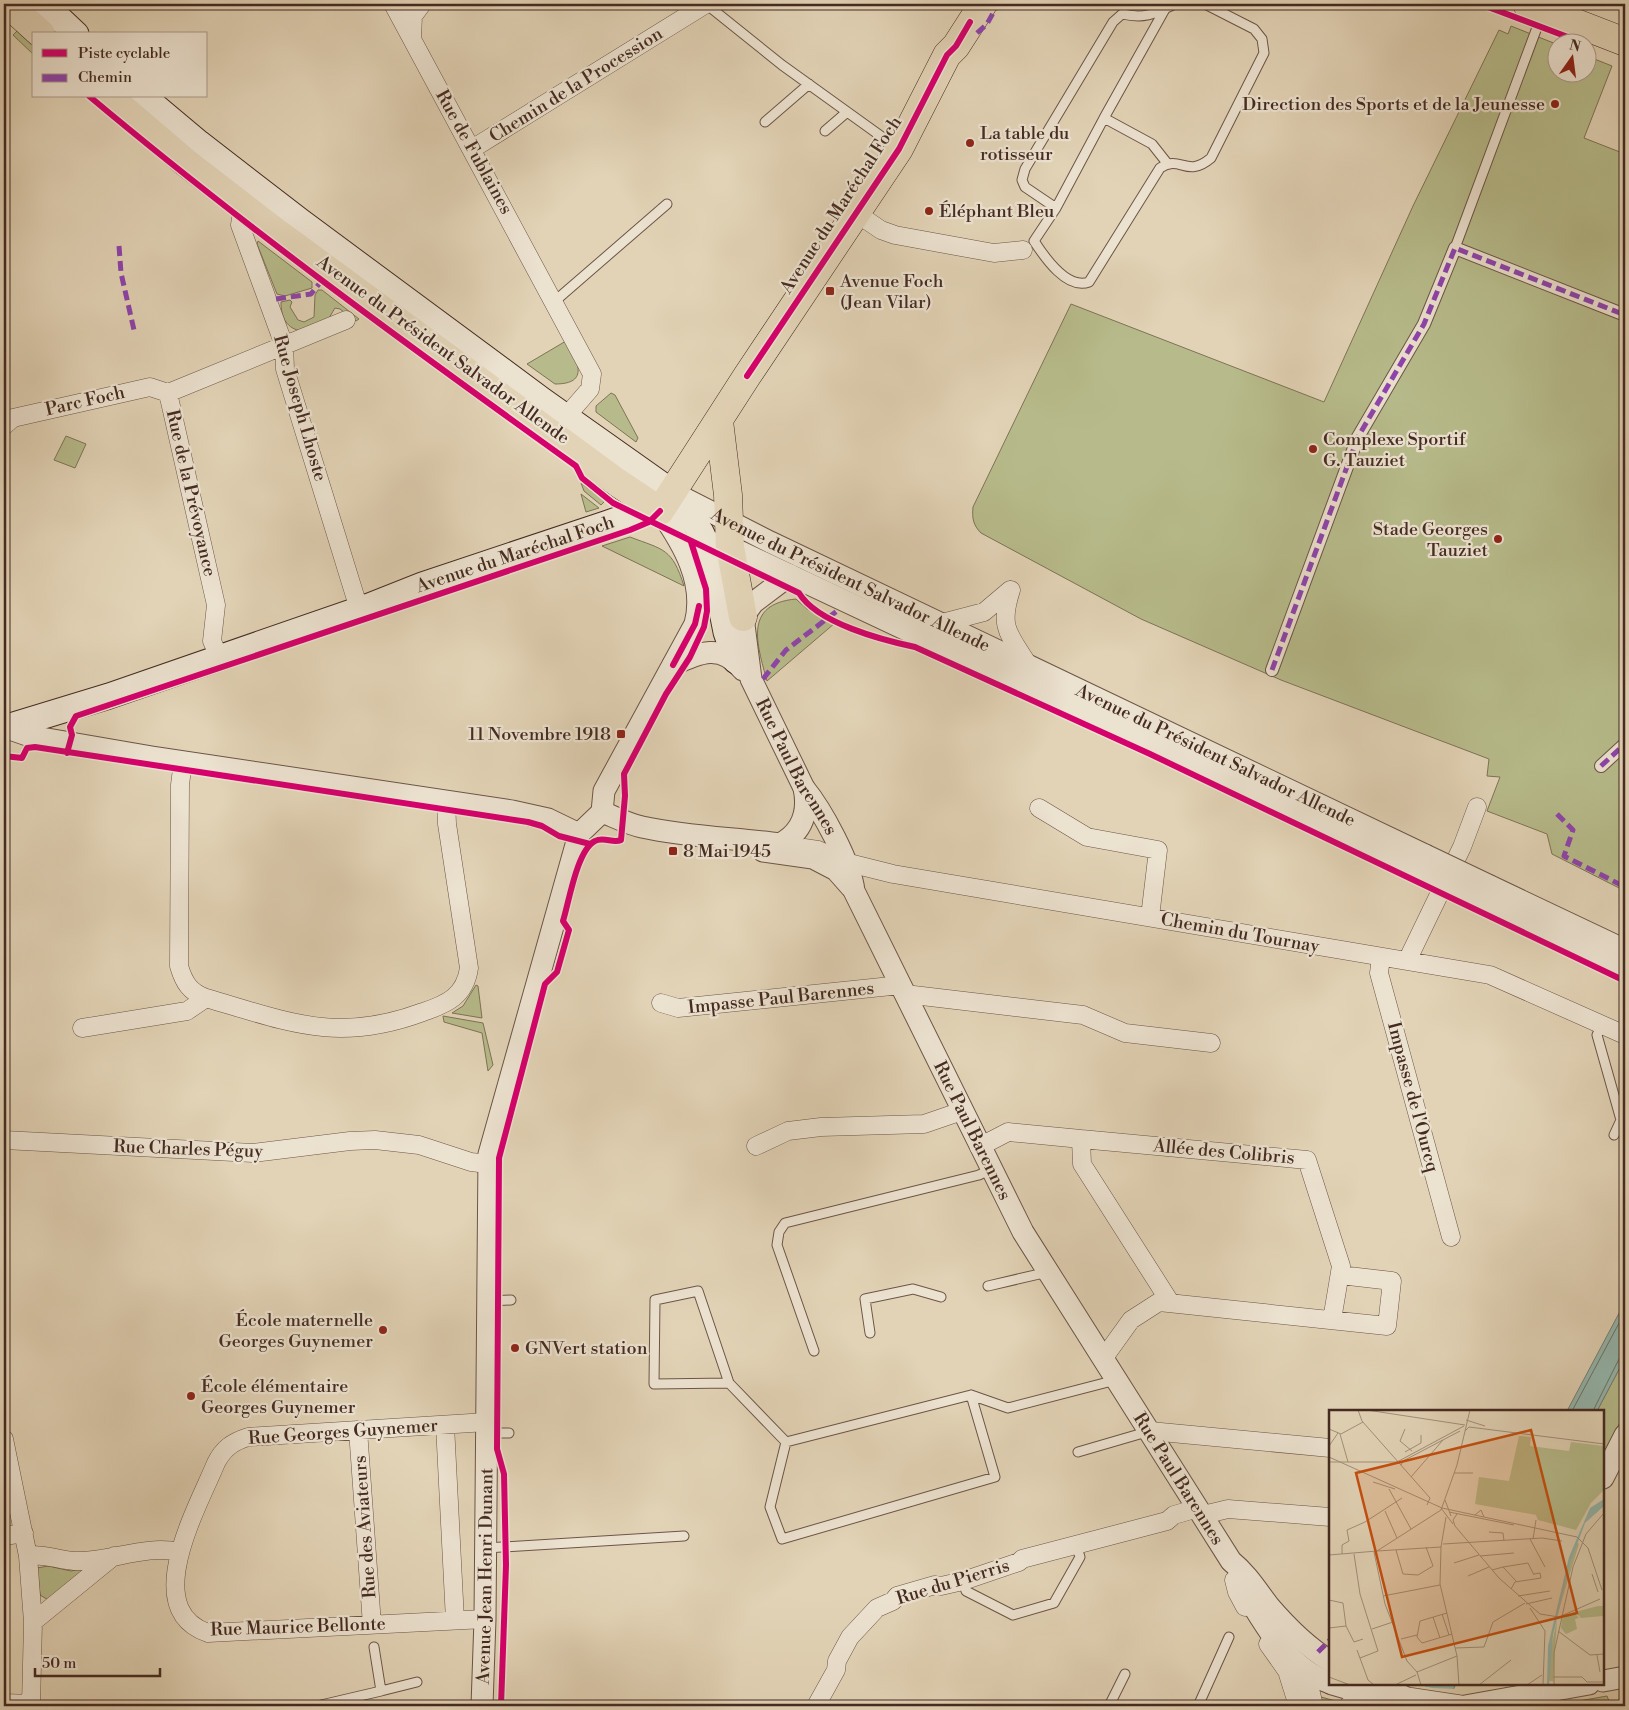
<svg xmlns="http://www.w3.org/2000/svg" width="1629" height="1710" viewBox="0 0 1629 1710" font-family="'Libre Bodoni',serif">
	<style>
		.green { fill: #b7bb8b; stroke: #7e7356 }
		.water { fill: #95b8af; stroke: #758077 }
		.pier { fill: #e2d3b6 }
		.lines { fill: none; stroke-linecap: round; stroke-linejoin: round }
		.shore { stroke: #6d7268; stroke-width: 1 }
		.service-casing { stroke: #6c5547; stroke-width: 11 }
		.pedestrian-casing { stroke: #6c5547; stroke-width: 14 }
		.minor-casing { stroke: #6c5547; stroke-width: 19 }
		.tertiary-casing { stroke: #6c5547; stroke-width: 23 }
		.secondary-casing { stroke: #452b22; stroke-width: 27 }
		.primary-casing { stroke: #452b22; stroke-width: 29 }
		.service { stroke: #ece2d0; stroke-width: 9 }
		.pedestrian { stroke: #ece2d0; stroke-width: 12 }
		.minor { stroke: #ece2d0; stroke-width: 18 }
		.tertiary { stroke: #ece2d0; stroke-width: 21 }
		.secondary { stroke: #ece2d0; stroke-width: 25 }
		.primary { stroke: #e2d3b6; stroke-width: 28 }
		.tertiary-bridge-casing { stroke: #6c5547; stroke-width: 23; stroke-linecap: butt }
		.tertiary-bridge { stroke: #ece2d0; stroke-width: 21 }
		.quiet { stroke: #8e44ad; stroke-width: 5; stroke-dasharray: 10 5; stroke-linecap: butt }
		.cycleway-casing { stroke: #ece2d0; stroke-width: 9 }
		.cycleway { stroke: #d6006c; stroke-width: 6 }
		.poi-dot { fill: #8f2418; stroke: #ece2d0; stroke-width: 2 }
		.labels { text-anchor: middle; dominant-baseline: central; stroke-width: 4.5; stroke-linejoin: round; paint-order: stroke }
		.street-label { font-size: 18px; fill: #452b22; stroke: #ece2d0 }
		.poi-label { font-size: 18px; fill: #452b22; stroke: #ece2d0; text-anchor: start }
		.inset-road { fill: none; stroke: #a3907b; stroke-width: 1 }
		.view { fill: #c75010; fill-opacity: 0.15; stroke: #c75010; stroke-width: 2.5 }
		.inset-edge { fill: none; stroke: #452b22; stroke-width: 2.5 }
	</style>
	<rect width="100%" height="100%" fill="#e2d3b6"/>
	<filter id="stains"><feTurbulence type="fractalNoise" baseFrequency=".004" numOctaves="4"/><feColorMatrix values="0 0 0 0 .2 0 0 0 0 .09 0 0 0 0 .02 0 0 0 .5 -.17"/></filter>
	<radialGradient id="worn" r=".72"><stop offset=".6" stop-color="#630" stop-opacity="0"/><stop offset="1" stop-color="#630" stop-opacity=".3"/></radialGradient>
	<path class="green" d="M 1511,26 L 1556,44 L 1556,72 L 1586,72 L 1587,56 L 1612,66 L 1584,138 L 1625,154 L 1625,891 L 1552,854 L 1547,834 L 1487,811 L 1500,777 L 1487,776 L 1489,759 L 1281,680 L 1141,619 L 981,533 C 973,525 972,518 973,507 L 1071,304 L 1324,402 L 1413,206 L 1499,30 L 1508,34 Z
		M 17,31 L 34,46 L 34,55 L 13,35 Z
		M 258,241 L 312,282 L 312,288 L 285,296 L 277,294 L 257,244 Z
		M 318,290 L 322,290 L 359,319 L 356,321 L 340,309 L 335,308 L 329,318 L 302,331 C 287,329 281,318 281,302 L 290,300 L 292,302 L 290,307 L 298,320 L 304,322 L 314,317 L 315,295 Z
		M 566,341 C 577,360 591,384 555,384 L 527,364 Z
		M 611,393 L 615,395 L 638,438 L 636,442 L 596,412 L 596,406 Z
		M 66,436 L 86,444 L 75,468 L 54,460 Z
		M 581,483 L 605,501 L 601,505 L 584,491 Z
		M 581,494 L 599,508 L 586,512 Z
		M 630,537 C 664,550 672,548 684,586 L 602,546 Z
		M 796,599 L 807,609 L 835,623 L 767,681 C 757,644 743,604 796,599 Z
		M 476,985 L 478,986 L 482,1018 L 452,1013 L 463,1006 Z
		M 443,1016 L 483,1023 L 493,1065 L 488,1071 L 482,1033 L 444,1022 Z
		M 1625,1358 L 1625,1413 L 1603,1455 L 1603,1411 L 1597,1411 Z
		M 48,1566 L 71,1571 L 92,1566 L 50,1601 L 40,1595 L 37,1568 Z
		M 1607,1696 L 1611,1706 L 1550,1706 Z
		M 1321,1697 L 1339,1702 L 1337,1706 L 1321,1706 Z"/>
	<path class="water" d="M 1625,1302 L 1625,1358 L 1597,1411 L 1567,1411 Z
		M 1427,1684 L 1456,1684 L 1445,1706 L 1416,1706 Z"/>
	<path class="pier" d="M 1423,1686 L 1432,1688 L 1456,1689 L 1448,1706 L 1414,1705 Z"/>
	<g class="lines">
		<path class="shore" d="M 1572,1411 L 1625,1312
			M 1593,1411 L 1619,1359 L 1625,1356"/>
		<g class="service-casing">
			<path id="service" d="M 706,4 L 782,65 L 896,147
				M 1175,4 C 1154,14 1145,19 1122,14 L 1113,22 L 1025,169 L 1022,180 L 1025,187 L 1056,208 L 1034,241 C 1045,258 1067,290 1089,282 L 1160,168 C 1181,154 1186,179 1211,158 L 1264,53 L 1262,39 L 1254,29 L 1205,4
				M 1104,118 L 1165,9
				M 765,122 L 809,84
				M 825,131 L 847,112
				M 1056,208 L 1104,118 L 1152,144 L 1167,163
				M 1455,248 L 1542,14
				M 555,301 L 667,204
				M 1602,1025 L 1597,1035 L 1621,1120 L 1614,1135
				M 988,1286 L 1048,1272
				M 488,1301 L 511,1300
				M 870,1333 L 865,1299 L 913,1289 L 941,1297
				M 814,1351 L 777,1245 L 779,1232 L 785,1223 L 979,1175 L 991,1169
				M 729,1383 L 654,1384 L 655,1300 L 698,1291 L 729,1383 L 786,1442
				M 971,1395 L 995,1477 L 782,1539 L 770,1507 L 786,1442 L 971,1395 L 1008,1408 L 1116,1380
				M 487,1433 L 509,1433
				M 1078,1452 L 1150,1431
				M 486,1548 L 684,1536
				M 963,1581 L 966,1591 L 1013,1615 L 1054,1603 L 1080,1557 L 1076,1545
				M 381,1691 L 417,1682
				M 317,1706 L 381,1691 L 374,1647
				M 1109,1706 L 1125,1674
				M 1198,1706 L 1229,1637"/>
		</g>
		<g class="pedestrian-casing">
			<path id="pedestrian" d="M 1272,670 L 1358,437 L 1424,324 L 1455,248 L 1625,315
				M 1601,766 L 1625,744"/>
		</g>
		<g class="minor-casing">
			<path id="minor" d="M 393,4 L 592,374 L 590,389 L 558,426
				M 412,38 L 413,16 L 422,4
				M 472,149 L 706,4
				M 248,210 L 241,218 L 240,225 L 284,345 L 285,369 L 359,609
				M 856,213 L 881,230 L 895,235 L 994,253 L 1023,250
				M 168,393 L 216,605 L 212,641 L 219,657
				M 168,393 L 346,320
				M 4,426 L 13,418 L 150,387 L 168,393
				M 1011,590 C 999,627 1008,633 1027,663
				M 942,623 L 984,612 L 1010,590
				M 183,761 L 180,785 L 179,966 C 184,983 190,992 206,998 C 289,1022 337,1044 423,1012 C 447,1004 465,996 469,968 L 447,824 L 446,801
				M 1039,808 L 1087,837 L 1158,850 L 1150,917
				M 804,848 L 818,850 L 845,862 L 893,874 L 1490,975 L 1625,1035
				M 1381,957 L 1379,973 L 1451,1237
				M 1407,961 L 1462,847 L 1477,807
				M 905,994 L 1083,1015 L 1125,1033 L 1211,1043
				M 661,1003 L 678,1008 L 901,985
				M 82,1028 L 187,1011 L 206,998
				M 1081,1139 L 1307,1160 L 1341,1266 L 1332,1320
				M 4,1140 L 253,1153 L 350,1141 L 375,1140 L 419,1145 L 471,1162 L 488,1164
				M 756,1146 L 788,1131 L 821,1127 L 924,1124 L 962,1111
				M 979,1147 L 1008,1132 L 1081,1139 L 1082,1164 L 1170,1302
				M 1103,1359 L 1131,1320 L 1159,1302 L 1387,1326 L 1392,1281 L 1340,1275
				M 445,1425 L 455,1620
				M 358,1430 L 372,1625
				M 1150,1431 L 1330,1448
				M 4,1439 L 28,1556 L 33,1622 L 31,1706
				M 1203,1515 L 1228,1509 L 1330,1517
				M 4,1536 L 24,1533
				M 28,1556 C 43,1553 59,1560 74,1561 C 108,1563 145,1544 179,1552
				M 1234,1580 L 1237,1592 L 1245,1607
				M 485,1619 L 208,1633 C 139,1609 198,1507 216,1463 C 223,1449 232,1442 248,1437 L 487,1422
				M 33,1622 L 114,1556
				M 1268,1644 L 1287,1671 L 1298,1706
				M 1306,1672 L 1314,1706
				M 4,1703 L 31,1704
				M 816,1706 L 836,1670 L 837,1661 L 850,1637 L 877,1608 L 893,1601 L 897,1596 L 935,1585 L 941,1586 L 963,1581 L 1019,1562 L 1022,1559 L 1167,1521 L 1174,1515 L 1198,1508
				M 1348,1706 L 1359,1698 L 1370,1695"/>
		</g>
		<g class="tertiary-casing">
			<g id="tertiary">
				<path id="s1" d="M 672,492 L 770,542 L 1425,855"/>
				<path d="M 720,542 L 1418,871"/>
				<path id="s2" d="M 790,575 L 753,603 L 743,617 L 751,679 L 804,788 C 822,810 851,863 854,891 L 1023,1232 L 1231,1561 C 1248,1575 1256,1589 1269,1606 C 1287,1627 1307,1647 1330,1661"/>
				<path d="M 673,665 C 700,652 721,643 743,670"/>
				<path d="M 7,728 L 30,736 L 152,757 L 512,811 L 548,819 L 579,834"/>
				<path d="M 602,812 C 615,817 628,824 642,827 C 687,837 735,838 780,844 C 803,832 809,812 804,788"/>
				<path d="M 763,851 L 813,858 L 836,870 L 851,887"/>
				<path d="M 1490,886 L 1625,950"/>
				<path d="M 1482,902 L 1625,971"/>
				<path d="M 1603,1478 L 1625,1435"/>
				<path d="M 1245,1592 C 1266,1628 1289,1668 1330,1683"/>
				<path d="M 1603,1681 L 1625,1677"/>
				<path d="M 1332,1684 L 1370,1695 L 1394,1696"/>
				<path d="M 1376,1684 L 1407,1698 L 1460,1706"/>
				<path id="s3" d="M 482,1706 L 485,1619 L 489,1154 L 579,834 L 602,812 L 604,791 L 695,624 C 706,582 683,544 660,511"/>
				<path d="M 1465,1706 L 1589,1684"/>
			</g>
		</g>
		<g class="secondary-casing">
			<g id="secondary">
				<path d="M 44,4 L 76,34"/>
				<path d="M 143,96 L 199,143 L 300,221 L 542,400 L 672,492 L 701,532 L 710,551 L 726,632 L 736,661"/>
				<path id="s4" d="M 4,728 L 109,696 L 369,606 L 422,585 L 608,523 L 634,514 L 660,511"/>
			</g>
		</g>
		<g class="primary-casing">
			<path id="primary" d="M 8,4 L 41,34
				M 1527,4 L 1625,42
				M 108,96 L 184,161 L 272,229 L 618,483 L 660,511 L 747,376 L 899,149 L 947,55 L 956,46 L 983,4
				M 719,421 L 728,495 L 730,547 L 743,617"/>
		</g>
		<use href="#service" class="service"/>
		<use href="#pedestrian" class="pedestrian"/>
		<use href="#minor" class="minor"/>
		<use href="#tertiary" class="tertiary"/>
		<use href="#secondary" class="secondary"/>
		<use href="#primary" class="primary"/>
		<g class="tertiary-bridge-casing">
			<path id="tertiary-bridge" d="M 1425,855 L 1490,886
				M 1418,871 L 1482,902"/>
		</g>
		<use href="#tertiary-bridge" class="tertiary-bridge"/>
		<path class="quiet" d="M 977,33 L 987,24 L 998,4
			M 119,246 L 121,273 L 134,330
			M 276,299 L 311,294 L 319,284
			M 1272,670 L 1358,437 L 1424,324 L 1455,248 L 1625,315
			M 763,679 L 786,650 L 837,611
			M 1601,766 L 1625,744
			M 1557,814 L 1573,830 L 1564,856 L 1625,887
			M 1318,1652 L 1330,1640"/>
		<g class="cycleway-casing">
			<path id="cycleway" d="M 1480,4 L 1581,42
				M 89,96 C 245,227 410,347 576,466 L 582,478 L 613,503 L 799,593 C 817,623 882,640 915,647 L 1150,754 L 1625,981
				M 747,376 L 899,149 L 947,55 L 956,46 L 970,22
				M 673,665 L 695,624 L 699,606
				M 67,753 L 72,735 L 70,727 L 76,716 L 630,530 L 649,522 L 660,511
				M 4,756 L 22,758 L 27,748 L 35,747 L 528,822 L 542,826 L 559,836 L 590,844
				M 501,1706 L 506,1565 L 504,1474 L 497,1449 L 499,1158 L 545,984 L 557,972 L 569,930 L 563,921 C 569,902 577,850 595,841 C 604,836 613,844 621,840 L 625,796 L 624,774 L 666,694 L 690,657 L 704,627 L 707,611 L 706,589 L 691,542"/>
		</g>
		<use href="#cycleway" class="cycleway"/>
	</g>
	<g class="poi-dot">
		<circle cx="1555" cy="104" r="5"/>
		<circle cx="970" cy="143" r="5"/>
		<circle cx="929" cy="211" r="5"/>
		<rect x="825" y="286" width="10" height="10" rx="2.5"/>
		<circle cx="1313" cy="449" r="5"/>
		<circle cx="1498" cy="539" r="5"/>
		<rect x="616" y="729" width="10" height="10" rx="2.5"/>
		<rect x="668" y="846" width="10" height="10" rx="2.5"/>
		<circle cx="383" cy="1330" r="5"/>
		<circle cx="515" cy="1348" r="5"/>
		<circle cx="191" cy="1396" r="5"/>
	</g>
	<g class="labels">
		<g class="street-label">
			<text transform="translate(576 85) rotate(-32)">Chemin de la Procession</text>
			<text transform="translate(474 152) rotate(61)">Rue de Fublaines</text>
			<text transform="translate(841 205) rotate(-57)">Avenue du Maréchal Foch</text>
			<text transform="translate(443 350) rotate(36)">Avenue du Président Salvador Allende</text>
			<text transform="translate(85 401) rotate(-13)">Parc Foch</text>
			<text transform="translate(300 408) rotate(74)">Rue Joseph Lhoste</text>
			<text transform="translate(191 493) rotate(77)">Rue de la Prévoyance</text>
			<text stroke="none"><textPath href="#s4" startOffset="540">Avenue du Maréchal Foch</textPath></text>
			<text stroke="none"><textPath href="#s1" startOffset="199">Avenue du Président Salvador Allende</textPath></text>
			<text stroke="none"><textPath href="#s1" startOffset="604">Avenue du Président Salvador Allende</textPath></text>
			<text stroke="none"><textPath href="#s2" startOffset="225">Rue Paul Barennes</textPath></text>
			<text transform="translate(1240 933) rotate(10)">Chemin du Tournay</text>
			<text transform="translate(781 998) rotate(-6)">Impasse Paul Barennes</text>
			<text transform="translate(1413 1097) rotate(75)">Impasse de l'Ourcq</text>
			<text stroke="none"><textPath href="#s2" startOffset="630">Rue Paul Barennes</textPath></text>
			<text transform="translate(188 1149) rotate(2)">Rue Charles Péguy</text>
			<text transform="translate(1224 1152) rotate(5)">Allée des Colibris</text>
			<text transform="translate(343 1432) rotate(-4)">Rue Georges Guynemer</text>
			<text stroke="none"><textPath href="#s2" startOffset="1035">Rue Paul Barennes</textPath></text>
			<text transform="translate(365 1527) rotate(-94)">Rue des Aviateurs</text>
			<text stroke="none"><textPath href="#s3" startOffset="130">Avenue Jean Henri Dunant</textPath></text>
			<text transform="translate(953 1582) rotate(-17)">Rue du Pierris</text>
			<text transform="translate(298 1627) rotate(-2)">Rue Maurice Bellonte</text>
		</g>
		<g class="poi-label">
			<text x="1545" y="104" text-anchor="end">Direction des Sports et de la Jeunesse</text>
			<text x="980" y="133">La table du<tspan x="980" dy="21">rotisseur</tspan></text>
			<text x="939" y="211">Éléphant Bleu</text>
			<text x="840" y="281">Avenue Foch<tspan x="840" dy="21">(Jean Vilar)</tspan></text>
			<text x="1323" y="439">Complexe Sportif<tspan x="1323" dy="21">G. Tauziet</tspan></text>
			<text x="1488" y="529" text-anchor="end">Stade Georges<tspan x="1488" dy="21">Tauziet</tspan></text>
			<text x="611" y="734" text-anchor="end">11 Novembre 1918</text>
			<text x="683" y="851">8 Mai 1945</text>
			<text x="373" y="1320" text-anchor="end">École maternelle<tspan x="373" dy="21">Georges Guynemer</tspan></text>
			<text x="525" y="1348">GNVert station</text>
			<text x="201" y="1386">École élémentaire<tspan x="201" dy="21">Georges Guynemer</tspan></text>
		</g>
	</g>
	<g transform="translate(1329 1410)">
		<rect width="275" height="275" fill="#e2d3b6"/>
		<path d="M 190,26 L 202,27 L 201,36 L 240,41 L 242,32 L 275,36 L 275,80 L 262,93 L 247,120 L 209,110 L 207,105 L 146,94 L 150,67 L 180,71 ZM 248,132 L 250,134 L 228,206 L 241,154 ZM 269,196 L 275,196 L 275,209 L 274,206 L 252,208 L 246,202 ZM 245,202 L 250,208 L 246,209 L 248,219 L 237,224 L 232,218 L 233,209 ZM 228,209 L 224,271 L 220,271 L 220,250 Z" fill="#b7bb8b"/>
		<path d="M 275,89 L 275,96 L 256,113 L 242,151 L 224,225 L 220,275 L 218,275 L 219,236 L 240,147 L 261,98 Z" fill="#95b8af"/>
		<path class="inset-road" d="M 29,0 L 33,11 L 101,88 L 98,95M 38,0 L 136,15M 137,10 L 156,16M 0,19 L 12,24 L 34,12M 76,19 L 71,31 L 83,41M 136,21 L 140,17 L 275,34M 11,24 L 19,52M 0,36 L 9,23M 76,42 L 92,33 L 92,25M 0,47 L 113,98M 0,52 L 68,52 L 135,16M 72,55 L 74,51 L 131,21M 125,63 L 144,63M 82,67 L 114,30M 44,72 L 66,79M 60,79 L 82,119M 116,90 L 122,106M 112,98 L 124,114M 113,98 L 248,127 L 259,138 L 273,180M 56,101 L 68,128M 120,102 L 185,115M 128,104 L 124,110 L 126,116 L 170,168 L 211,204 L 230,207 L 271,189M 146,105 L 152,100 L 155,107M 117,107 L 112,137 L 111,174 L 128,246 L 130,275M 160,122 L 174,123 L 175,131M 201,129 L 216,157M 204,129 L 207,110M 114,134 L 213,128 L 233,131M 67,140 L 74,164 L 89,165 L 104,156 L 97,137M 48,141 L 112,137M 45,142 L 56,194 L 78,251 L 88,262 L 92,275M 13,144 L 13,135 L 20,131 L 18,120 L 36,112 L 73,88M 25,144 L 31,184 L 49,241 L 31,248M 0,145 L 48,141 L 112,100 L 128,55 L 141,0M 151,146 L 185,143M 125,153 L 150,145M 174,157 L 199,153 L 205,165M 163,160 L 174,157 L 187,171M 263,164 L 269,182M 139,166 L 160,157M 182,179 L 186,172 L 212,168 L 211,163 L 205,164M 54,186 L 111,175M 189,186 L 221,181M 0,190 L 14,193 L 17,216 L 25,232 L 34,229M 197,194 L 223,188M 201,198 L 216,221 L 214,275M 118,203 L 91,211 L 88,227 L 93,233 L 123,224M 113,204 L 120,225M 104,207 L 111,228M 0,218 L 17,216M 43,219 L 64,212M 229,221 L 261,245 L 275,244M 72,229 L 88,225M 126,238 L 155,237 L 164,212 L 196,193M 28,240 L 39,270 L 45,275M 268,245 L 271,262M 88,262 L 128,246M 0,267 L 21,275M 224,267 L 253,267 L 258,272 L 275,272M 66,275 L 87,265M 150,275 L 182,250M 198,275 L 213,265M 225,275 L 225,243 L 244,157 L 257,124 L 275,103"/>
		<path class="view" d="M 202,20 L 248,203 L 73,247 L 27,63 Z"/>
		<rect width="275" height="275" class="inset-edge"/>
	</g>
	<rect width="1629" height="1710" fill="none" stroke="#e2d3b6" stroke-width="20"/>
	<rect x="5" y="5" width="1619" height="1700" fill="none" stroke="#452b22" stroke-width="2.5"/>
	<rect x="10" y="10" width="1609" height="1690" fill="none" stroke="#452b22"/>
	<rect x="32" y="32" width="175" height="65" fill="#ece2d0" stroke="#a9998a"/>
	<rect x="42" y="49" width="25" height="8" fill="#d6006c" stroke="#a9998a"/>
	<text x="78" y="58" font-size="15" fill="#452b22">Piste cyclable</text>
	<rect x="42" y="74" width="25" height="8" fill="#8e44ad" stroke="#a9998a"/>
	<text x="78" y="82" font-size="15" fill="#452b22">Chemin</text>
	<g transform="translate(1572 58) rotate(14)"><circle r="24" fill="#ece2d0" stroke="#a9998a"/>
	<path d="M0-4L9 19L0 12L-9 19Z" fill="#8f2418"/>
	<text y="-8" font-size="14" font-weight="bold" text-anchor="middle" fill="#452b22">N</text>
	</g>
	<path d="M35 1668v8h125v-8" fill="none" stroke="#452b22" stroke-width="2.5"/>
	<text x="42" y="1668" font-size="15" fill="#452b22" stroke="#ece2d0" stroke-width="4" paint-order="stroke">50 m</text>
	<rect width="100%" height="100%" filter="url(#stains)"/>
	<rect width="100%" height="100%" fill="url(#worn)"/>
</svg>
